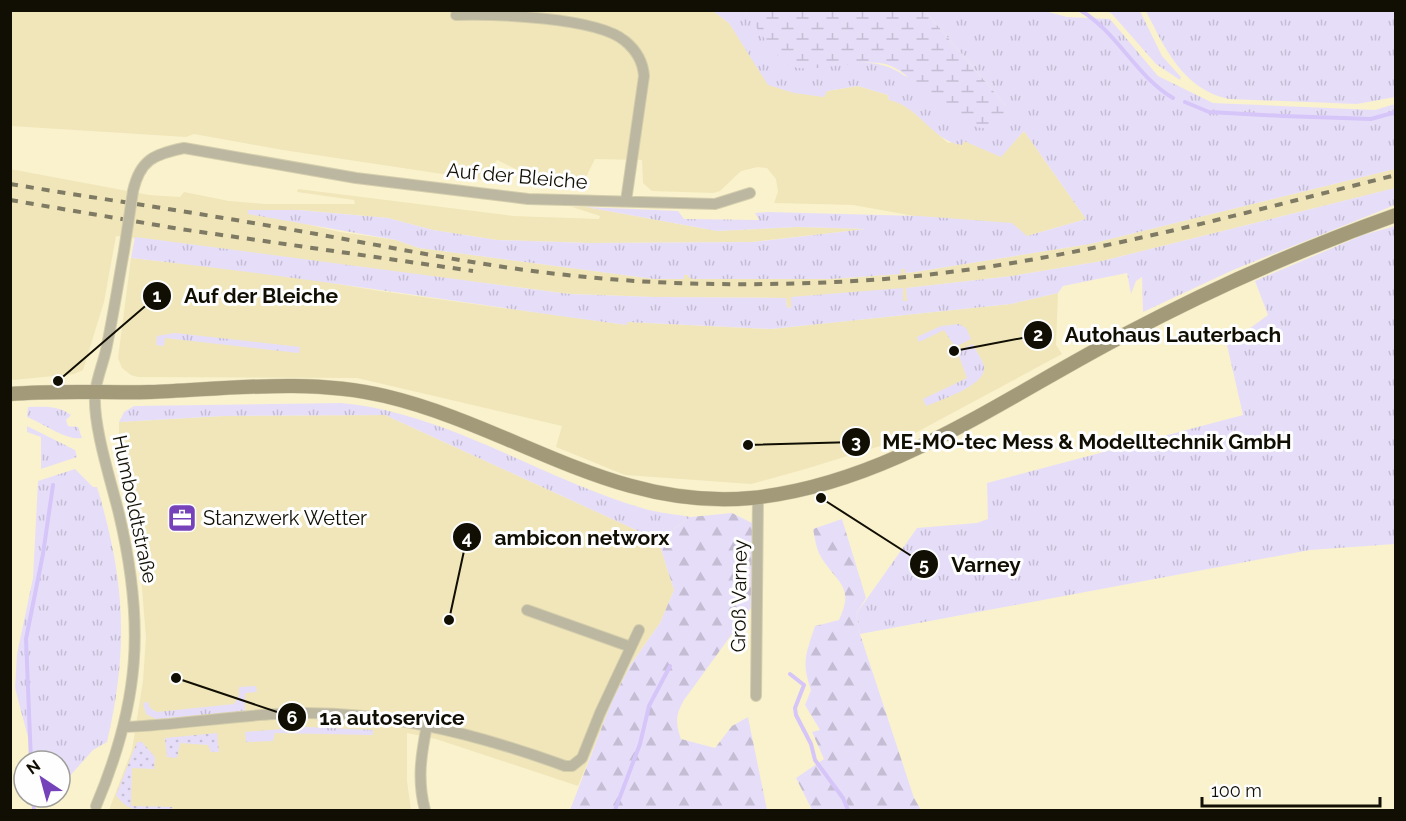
<svg xmlns="http://www.w3.org/2000/svg" width="1406" height="821" viewBox="0 0 1406 821" font-family="Raleway,sans-serif">
	<style>
		.built { fill: #f0e6ba }
		.grass { fill: url(#grass-tufts) }
		.forest { fill: url(#forest-firs) }
		.wetland { fill: url(#wetland-marsh) }
		.garden { fill: url(#garden-dots) }
		.lines { fill: none; stroke-linecap: round; stroke-linejoin: round }
		.stream { stroke: #d6c5f8; stroke-width: 4 }
		.minor-casing { stroke: #d5cead; stroke-width: 12 }
		.secondary-casing { stroke: #d5cead; stroke-width: 15 }
		.minor { stroke: #bcb7a0; stroke-width: 10 }
		.secondary { stroke: #a29a78; stroke-width: 14 }
		.rail { stroke: #7f7a63; stroke-width: 4; stroke-dasharray: 8 8; stroke-linecap: butt }
		.minor-bridge-casing { stroke: #d5cead; stroke-width: 12; stroke-linecap: butt }
		.minor-bridge { stroke: #bcb7a0; stroke-width: 10 }
		.labels { text-anchor: middle; dominant-baseline: central; stroke-width: 6; stroke-linejoin: round; paint-order: stroke }
		.street-label { font-size: 20px; fill: #110e03; stroke: #fefefe }
		.poi-label { font-size: 20px; fill: #110e03; stroke: #fefefe; text-anchor: start }
		.leader { fill: none; stroke: #110e03; stroke-width: 2 }
		.callout-dot { fill: #110e03; stroke: #fefefe; stroke-width: 2 }
		.mark-label { font-size: 18px; text-anchor: middle; font-weight: bold; fill: #fff }
		.callout-label { font-size: 21px; text-anchor: middle; font-weight: bold; fill: #110e03; stroke: #fefefe; stroke-width: 6; stroke-linejoin: round; paint-order: stroke }
	</style>
	<defs>
		<pattern id="grass-tufts" width="24" height="20" patternUnits="userSpaceOnUse" patternTransform="scale(1.5)"><rect width="24" height="20" fill="#e6def9"/><path d="M3 7l-1-3M5 7V3M7 7l1-3M15 17l-1-3M17 17v-4M19 17l1-3" fill="none" stroke="#c4bdd4"/></pattern>
		<pattern id="forest-firs" width="22" height="20" patternUnits="userSpaceOnUse" patternTransform="scale(1.5)"><rect width="22" height="20" fill="#e6def9"/><path d="M5 1l3.5 6h-7zM16 11l3.5 6h-7z" fill="#c4bdd4"/></pattern>
		<pattern id="wetland-marsh" width="20" height="14" patternUnits="userSpaceOnUse" patternTransform="scale(1.5)"><rect width="20" height="14" fill="#e6def9"/><path d="M1 5h8M5 5V1M11 12h8M15 12V8" fill="none" stroke="#c4bdd4"/></pattern>
		<pattern id="garden-dots" width="8" height="8" patternUnits="userSpaceOnUse" patternTransform="scale(1.5)"><rect width="8" height="8" fill="#e6def9"/><path d="M2 2h.1M6 6h.1" fill="none" stroke="#c4bdd4" stroke-width="1.8" stroke-linecap="round"/></pattern>
	</defs>
	<rect width="100%" height="100%" fill="#faf2cd"/>
	<path class="built" d="M 10,11 L 713,11 L 729,23 L 747,49 L 827,91 L 858,86 L 888,95 L 889,100 L 903,103 L 948,143 L 963,140 L 1001,156 L 1024,131 L 1086,219 L 1027,236 L 853,205 L 774,203 L 778,192 L 776,179 L 767,168 L 758,167 L 741,171 L 720,191 L 713,193 L 652,191 L 643,183 L 642,160 L 595,159 L 580,189 L 532,177 L 497,160 L 482,180 L 283,150 L 194,134 L 186,137 L 11,126 Z
		M 10,169 L 149,195 L 180,197 L 184,192 L 229,201 L 265,204 L 355,204 L 354,200 L 297,192 L 298,189 L 513,216 L 599,219 L 600,216 L 572,207 L 586,207 L 717,231 L 798,227 L 867,229 L 752,242 L 590,243 L 497,240 L 433,230 L 388,218 L 299,210 L 248,210 L 340,232 L 396,240 L 419,248 L 654,279 L 684,279 L 684,275 L 689,275 L 830,279 L 900,274 L 900,269 L 905,269 L 906,273 L 915,272 L 1090,244 L 1395,169 L 1396,188 L 1102,261 L 1012,276 L 907,288 L 907,301 L 903,301 L 903,289 L 791,298 L 791,308 L 787,307 L 786,298 L 654,297 L 571,294 L 116,236 L 104,302 L 83,370 L 74,374 L 13,380 L 10,376 Z
		M 131,258 L 277,274 L 380,291 L 627,325 L 627,322 L 771,329 L 1011,304 L 1058,293 L 1056,345 L 1062,354 L 906,438 L 802,470 L 751,484 L 625,475 L 556,447 L 562,426 L 357,378 L 138,377 L 131,375 L 122,368 L 118,358 Z
		M 385,415 L 658,540 L 674,590 L 660,623 L 631,664 L 613,701 L 578,786 L 436,739 L 407,733 L 407,781 L 411,810 L 109,810 L 132,750 L 143,681 L 146,637 L 140,565 L 119,459 L 119,422 L 224,416 Z"/>
	<path class="grass" d="M 713,11 L 744,11 L 787,64 L 799,68 C 834,65 875,53 905,76 L 1006,106 L 925,11 L 1045,11 L 1067,17 L 1110,19 L 1158,76 L 1213,103 L 1375,110 L 1395,104 L 1395,169 L 1090,244 L 915,272 L 905,273 L 905,269 L 901,269 L 901,274 L 830,279 L 693,279 L 689,278 L 688,275 L 684,275 L 684,279 L 654,279 L 419,248 L 396,240 L 248,214 L 248,210 L 299,210 L 388,218 L 433,230 L 497,240 L 590,243 L 753,242 L 866,229 L 798,227 L 717,231 L 586,207 L 678,211 L 684,219 L 759,220 L 755,213 L 768,212 L 919,216 L 1012,223 L 1027,236 L 1086,219 L 1024,131 L 1001,157 L 964,141 L 962,145 C 932,141 919,106 889,100 L 888,95 L 858,86 L 827,91 L 824,97 L 794,93 L 768,85 L 729,23 Z
		M 1067,11 L 1140,11 L 1162,56 L 1181,77 L 1180,80 L 1156,64 L 1112,14 L 1107,11 Z
		M 1146,11 L 1395,11 L 1395,97 L 1357,104 L 1229,99 C 1184,90 1165,49 1146,11 Z
		M 1395,188 L 1395,205 L 1233,270 L 1143,312 L 1142,277 L 1136,281 L 1131,294 L 1127,273 L 1063,286 L 1058,293 L 1011,304 L 771,329 L 627,322 L 627,325 C 462,303 297,276 131,258 L 135,237 L 570,294 L 654,297 L 786,298 L 787,307 L 791,308 L 791,297 L 903,288 L 903,301 L 907,301 L 906,288 L 1012,276 L 1102,261 Z
		M 1395,226 L 1395,544 L 1310,550 L 860,634 L 856,614 L 917,528 L 977,523 L 988,519 L 987,483 L 1243,415 L 1227,345 L 1268,315 L 1255,281 L 1363,235 Z
		M 959,324 L 966,328 L 971,339 L 955,347 L 944,330 L 919,342 L 917,337 L 941,326 Z
		M 175,333 L 300,347 L 299,353 L 165,338 L 164,346 L 156,345 L 157,336 Z
		M 973,344 C 976,351 982,359 984,366 C 988,385 940,400 926,406 L 923,399 L 967,378 L 957,351 Z
		M 341,403 C 448,413 540,478 642,508 C 657,513 675,514 691,517 L 658,540 L 385,415 L 224,416 L 119,422 L 124,412 L 134,406 Z
		M 28,407 C 44,407 57,405 71,415 L 66,420 L 68,426 L 78,427 L 82,438 C 66,441 43,423 27,417 Z
		M 27,426 L 75,450 L 77,457 L 41,469 L 41,437 L 27,432 Z
		M 75,469 L 93,487 L 97,487 C 125,579 129,648 107,742 L 93,750 L 60,787 L 60,761 L 31,761 L 29,741 L 15,688 L 17,654 L 33,578 L 38,481 Z
		M 256,686 L 257,692 L 245,693 L 245,711 L 156,719 L 146,714 L 143,703 L 148,702 L 150,708 L 157,712 L 234,704 L 239,696 L 239,687 Z
		M 307,727 L 373,730 L 373,735 L 275,733 L 273,741 L 246,742 L 245,732 Z"/>
	<path class="forest" d="M 732,513 L 754,524 L 753,605 L 684,700 C 676,714 675,723 681,739 L 715,748 L 732,726 L 748,717 L 767,810 L 570,810 L 612,701 L 631,664 L 660,623 L 674,590 L 658,540 L 691,517 Z
		M 842,519 L 866,598 L 856,614 L 860,634 L 914,798 L 921,810 L 812,810 L 796,778 L 824,759 L 812,732 L 820,730 L 805,705 L 811,690 C 801,662 806,654 815,626 L 839,620 C 855,586 837,583 821,557 C 816,549 815,538 813,529 Z"/>
	<path class="wetland" d="M 744,11 L 925,11 L 1006,106 L 1002,123 C 968,148 921,79 891,66 C 863,54 809,78 787,64 C 777,58 753,22 744,11 Z"/>
	<path class="garden" d="M 217,733 L 219,752 L 211,752 L 208,745 L 180,743 L 177,758 L 167,757 L 165,738 Z
		M 137,742 L 142,742 L 155,757 L 154,769 L 132,768 L 131,806 L 173,807 L 171,810 C 150,811 129,815 116,795 Z"/>
	<g class="lines">
		<path class="stream" d="M 1080,10 C 1117,32 1136,76 1173,98
			M 1185,102 L 1209,112 L 1283,116 L 1371,119 L 1396,112
			M 790,674 L 804,685 L 795,708 L 796,715 L 811,744 L 815,760 L 843,798 L 848,810
			M 31,761 L 26,639 L 43,554 L 53,485
			M 33,797 L 34,810
			M 615,810 L 640,744 L 649,706 L 670,666"/>
		<g class="minor-casing">
			<path id="minor" d="M 456,15 C 493,14 597,17 625,41 C 636,50 643,62 644,76 L 626,201
				M 133,191 C 140,160 154,154 184,148 L 356,178 L 528,199 L 715,204 L 750,193
				M 527,610 L 631,647
				M 756,696 L 758,497
				M 125,727 C 175,725 225,717 275,714 C 375,708 472,732 565,766 L 572,766 L 582,758 L 600,713 L 639,630
				M 96,806 C 140,702 145,624 119,514 C 111,481 93,427 95,394 C 96,380 103,364 106,350 C 113,317 118,284 124,251
				M 425,810 C 417,780 421,755 427,725"/>
		</g>
		<g class="secondary-casing">
			<path id="secondary" d="M 10,394 C 57,390 104,393 150,392 C 227,389 310,378 385,396 C 512,426 615,511 751,498 C 890,484 1006,396 1126,334 C 1213,288 1303,248 1396,215"/>
		</g>
		<use href="#minor" class="minor"/>
		<use href="#secondary" class="secondary"/>
		<path class="rail" d="M 10,184 C 101,199 192,212 282,228 C 377,244 471,265 567,275 C 656,285 746,286 835,282 C 1026,274 1211,221 1396,175
			M 10,200 L 180,229 L 473,271"/>
		<g class="minor-bridge-casing">
			<path id="minor-bridge" d="M 124,251 L 133,191"/>
		</g>
		<use href="#minor-bridge" class="minor-bridge"/>
	</g>
	<defs>
		<g id="office-square" transform="scale(1.5)"><rect x="-9" y="-9" width="18" height="18" rx="4" fill="#7642b9" stroke="#fefefe"/><path d="M-6-3h4V-5.5h4V-3h4V5H-6ZM-1-4.5V-3h2v-1.5ZM-6 0V1H6V0Z" fill="#fff"/></g>
	</defs>
	<g fill-rule="evenodd">
		<use href="#office-square" x="182" y="518"/>
	</g>
	<g class="labels">
		<g class="street-label">
			<text transform="translate(517 176) rotate(5)">Auf der Bleiche</text>
			<text transform="translate(135 509) rotate(78)">Humboldtstraße</text>
			<text transform="translate(739 596) rotate(-89)">Groß Varney</text>
		</g>
		<g class="poi-label">
			<text x="203" y="518">Stanzwerk Wetter</text>
		</g>
	</g>
	<path class="leader" d="M58 381L157 296M954 351L1038 335M748 445L856 442M449 620L467 537M821 498L924 564M176 678L292 717"/>
	<g class="callout-dot">
		<circle cx="58" cy="381" r="6"/>
		<circle cx="954" cy="351" r="6"/>
		<circle cx="748" cy="445" r="6"/>
		<circle cx="449" cy="620" r="6"/>
		<circle cx="821" cy="498" r="6"/>
		<circle cx="176" cy="678" r="6"/>
		<circle cx="157" cy="296" r="15"/>
		<circle cx="1038" cy="335" r="15"/>
		<circle cx="856" cy="442" r="15"/>
		<circle cx="467" cy="537" r="15"/>
		<circle cx="924" cy="564" r="15"/>
		<circle cx="292" cy="717" r="15"/>
	</g>
	<g class="mark-label">
		<text x="157" y="302">1</text>
		<text x="1038" y="341">2</text>
		<text x="856" y="448">3</text>
		<text x="467" y="544">4</text>
		<text x="924" y="571">5</text>
		<text x="292" y="724">6</text>
	</g>
	<g class="callout-label">
		<text x="261" y="303">Auf der Bleiche</text>
		<text x="1173" y="342">Autohaus Lauterbach</text>
		<text x="1087" y="449">ME-MO-tec Mess &amp; Modelltechnik GmbH</text>
		<text x="582" y="545">ambicon networx</text>
		<text x="986" y="572">Varney</text>
		<text x="392" y="725">1a autoservice</text>
	</g>
	<rect width="1406" height="821" fill="none" stroke="#110e03" stroke-width="24"/>
	<g transform="translate(42 779) rotate(324)"><circle r="28" fill="#fefefe" stroke="#9f9e9a" stroke-width="1.5"/>
	<path d="M0-4.5L10 22L0 15L-10 22Z" fill="#7642b9"/>
	<text y="-9" font-size="16" font-weight="bold" text-anchor="middle" fill="#110e03">N</text>
	</g>
	<path d="M1202 797v9h178v-9" fill="none" stroke="#110e03" stroke-width="3"/>
	<text x="1211" y="797" font-size="18" fill="#110e03" stroke="#fefefe" stroke-width="4.5" paint-order="stroke">100 m</text>
</svg>
